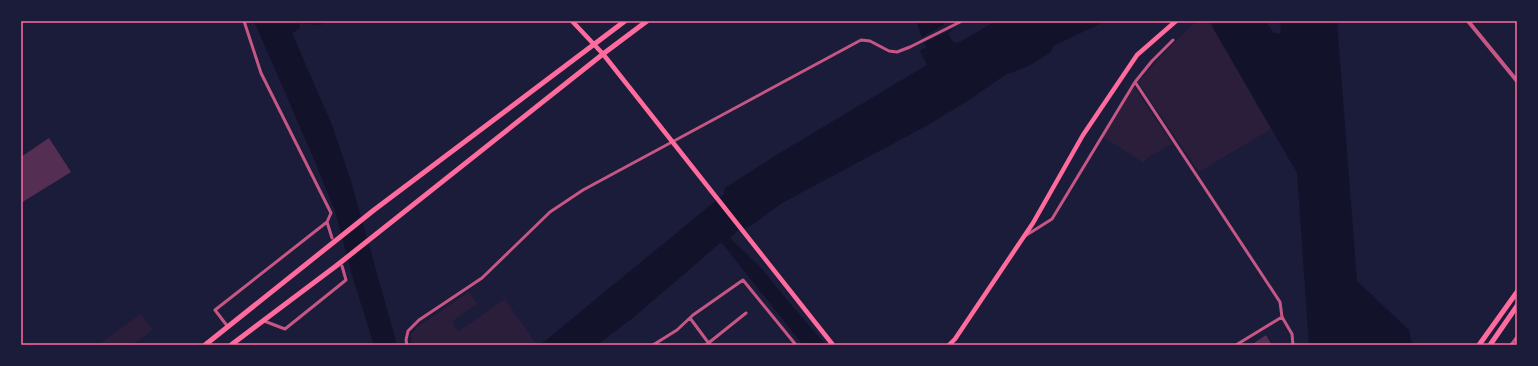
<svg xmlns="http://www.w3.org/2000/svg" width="1538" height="366" viewBox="0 0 1538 366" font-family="Bitter,serif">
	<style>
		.green { fill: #2a1e3b }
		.water { fill: #12122b }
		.building { fill: #542f53 }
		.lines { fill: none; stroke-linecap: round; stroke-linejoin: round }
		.minor { stroke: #c65784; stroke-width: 3 }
		.tertiary { stroke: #c65784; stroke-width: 4 }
		.secondary { stroke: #ff6b9d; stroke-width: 4.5 }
		.primary { stroke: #ff6b9d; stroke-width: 5 }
		.neatline { fill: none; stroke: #ff6b9d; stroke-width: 1.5 }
	</style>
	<rect width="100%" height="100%" fill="#1b1b3a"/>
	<path class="green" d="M 1197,21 L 1204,21 L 1212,26 L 1271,129 L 1199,172 L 1138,82 L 1174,42 Z
		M 1134,87 L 1172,144 L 1147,158 L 1144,163 L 1103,137 Z
		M 469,292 L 477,304 L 458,317 L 453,321 L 455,329 L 459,331 L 505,299 L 536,344 L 412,345 L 411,335 L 417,327 Z
		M 141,314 L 153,330 L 132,345 L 98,345 Z"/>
	<path class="water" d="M 254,21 L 327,21 L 320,25 L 300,23 L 299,29 L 292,33 L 332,125 L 351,181 L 397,345 L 374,345 L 352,275 L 335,211 L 316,164 Z
		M 916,21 L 943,21 L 944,25 L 922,37 Z
		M 996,21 L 1106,21 L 1053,46 L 1051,52 L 1029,66 L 1005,75 L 969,100 L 928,125 L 782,203 L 752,225 L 737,231 L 730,238 L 762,269 L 787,300 L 826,345 L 803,345 L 722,243 L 719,244 L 634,317 L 597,345 L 540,345 L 724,194 L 725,188 L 778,154 L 927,65 L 920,51 L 926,47 L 925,44 L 922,44 L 953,29 L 948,34 L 954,43 L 960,42 Z
		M 1214,21 L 1265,21 L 1274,33 L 1279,34 L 1281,32 L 1280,21 L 1337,21 L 1357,281 L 1409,330 L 1412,345 L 1309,345 L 1297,173 L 1212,26 Z"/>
	<path class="building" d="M 49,138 L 71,172 L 21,203 L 21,157 Z
		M 1266,335 L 1272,345 L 1251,345 Z"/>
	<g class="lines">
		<path class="minor" d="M 1135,82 L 1280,302 L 1282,317
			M 327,222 L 332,238
			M 1025,236 L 1052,219 L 1135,82 L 1152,61 L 1173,40
			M 690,318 L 710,345
			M 264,321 L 285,329 L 346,280 L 342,266
			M 228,327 L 215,310 L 327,222 L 331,213 L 261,73 L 244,21
			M 407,345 L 406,340 L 408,331 L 419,320 L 482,278 L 550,212 L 583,190 L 861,40 L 870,41 L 889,51 L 897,52 L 910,47 L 962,21
			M 653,345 L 677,330 L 693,315 L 743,280 L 796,345
			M 706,345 L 746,313
			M 1236,345 L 1282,317 L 1292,334 L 1293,345
			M 1511,345 L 1517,337"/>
		<path class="tertiary" d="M 1468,21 L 1517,81"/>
		<path class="secondary" d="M 572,21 L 603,54 L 833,345
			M 949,345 L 955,339 L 1033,223 L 1083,135 L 1137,55 L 1176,21"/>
		<path class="primary" d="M 205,345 L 374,210 L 625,21
			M 231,345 L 336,266 L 603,54 L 647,21
			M 1479,345 L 1517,292
			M 1490,345 L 1517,306"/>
	</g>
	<rect width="1538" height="366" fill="none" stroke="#1b1b3a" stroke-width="44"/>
	<rect x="22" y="22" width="1494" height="322" class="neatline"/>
</svg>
